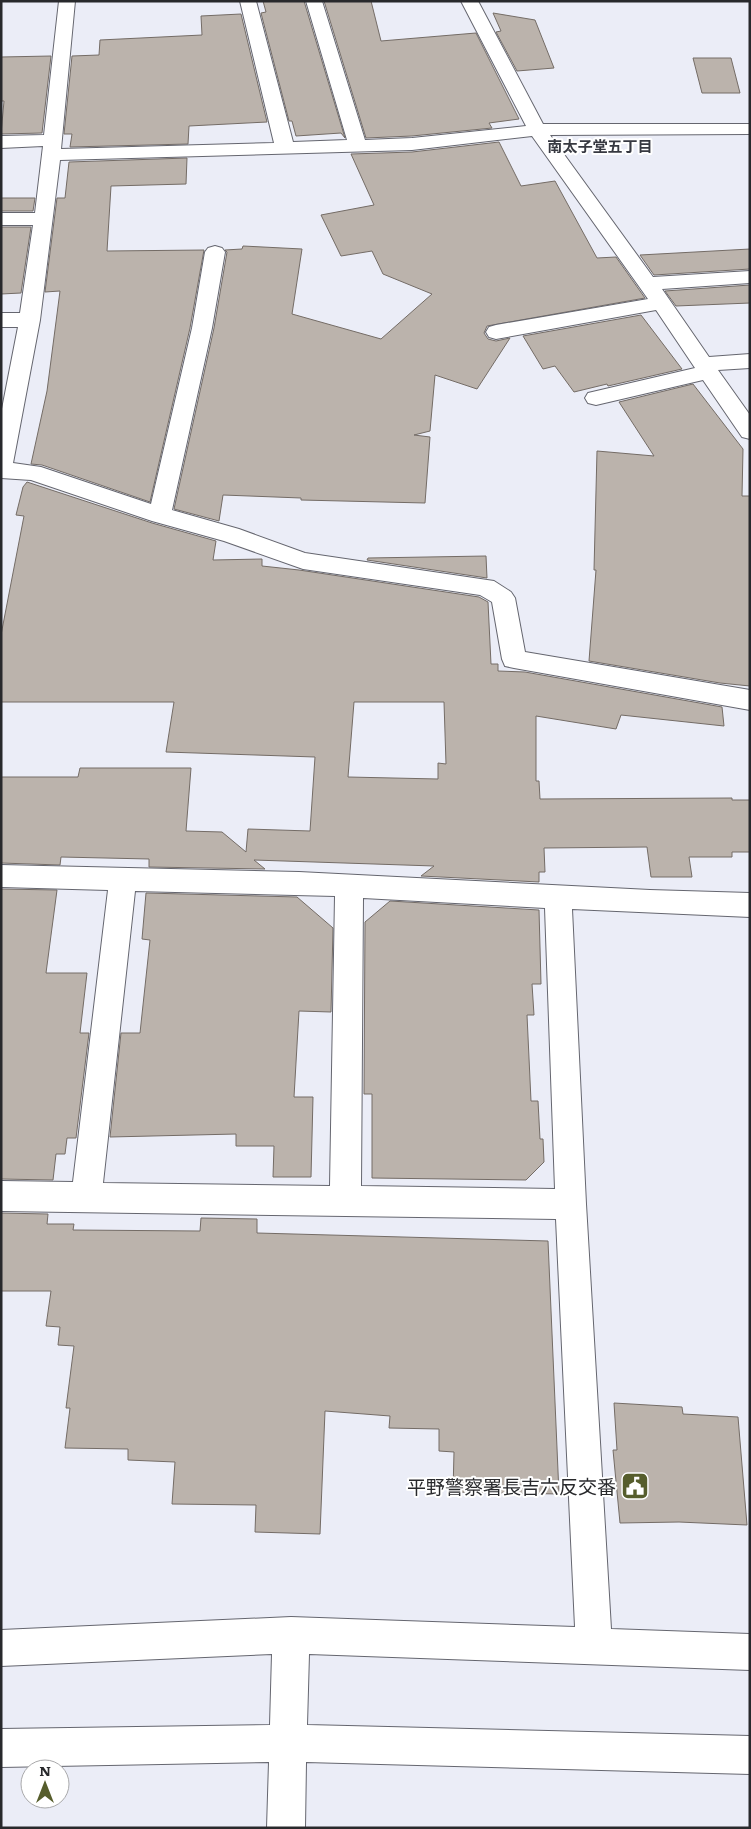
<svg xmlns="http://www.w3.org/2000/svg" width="751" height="1829" viewBox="0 0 751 1829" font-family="Literata,'Noto Sans JP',serif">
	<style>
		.building { fill: #bbb3ac; stroke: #746c66; fill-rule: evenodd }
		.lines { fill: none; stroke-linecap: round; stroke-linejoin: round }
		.minor-casing { stroke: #65666f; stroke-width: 2 }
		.minor { fill: #fff; fill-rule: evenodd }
		.labels { text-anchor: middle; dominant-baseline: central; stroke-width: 4; stroke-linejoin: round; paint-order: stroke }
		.far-neighbourhood-label { font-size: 15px; font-weight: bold; fill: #373941; stroke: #fff }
		.near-poi-label { font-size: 19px; fill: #28292c; stroke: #fff; text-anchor: end }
	</style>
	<rect width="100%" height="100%" fill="#ebedf7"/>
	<path class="building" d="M 263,1 L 304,1 L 345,138 L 341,133 L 296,136 L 292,121 L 289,121 L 261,13 L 266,12 Z
		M 324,1 L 371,1 L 381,41 L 476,33 L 519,119 L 489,123 L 492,128 L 412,136 L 366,138 Z
		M 493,13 L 535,20 L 554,68 L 517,71 L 496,32 L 501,31 Z
		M 241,14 L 267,122 L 189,126 L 188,144 L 70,147 L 72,134 L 64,134 L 72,56 L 99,55 L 100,40 L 202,35 L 201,16 Z
		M 51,56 L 42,133 L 1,134 L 4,101 L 1,101 L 1,57 Z
		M 693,58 L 731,58 L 740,93 L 702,93 Z
		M 499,142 L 521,186 L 555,181 L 597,258 L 616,257 L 645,298 L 487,326 L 484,333 L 488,339 L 496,341 L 510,338 L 477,389 L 435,375 L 430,431 L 414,435 L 430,437 L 425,503 L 301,500 L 301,498 L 223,495 L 219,521 L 174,509 L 214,328 L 227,252 L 225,250 L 242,249 L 243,246 L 302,249 L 292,314 L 381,339 L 432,294 L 383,274 L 372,251 L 341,256 L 321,215 L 374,205 L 351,154 L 412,152 Z
		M 187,158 L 186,184 L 111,186 L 107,251 L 204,250 L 190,328 L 150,502 L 42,465 L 31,464 L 47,391 L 60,291 L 45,292 L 57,198 L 65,198 L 69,162 Z
		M 1,198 L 35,198 L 33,211 L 1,211 Z
		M 1,227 L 31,227 L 21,293 L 1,294 Z
		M 750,249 L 750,269 L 654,275 L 640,255 Z
		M 750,285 L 750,303 L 676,306 L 665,291 Z
		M 641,315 L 682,369 L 608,386 L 607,384 L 574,392 L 555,366 L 543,369 L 523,336 Z
		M 693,384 L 743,449 L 742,496 L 750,496 L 750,686 L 720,683 L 589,661 L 596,570 L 594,570 L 597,451 L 654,456 L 619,402 Z
		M 27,482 L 152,523 L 216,541 L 213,560 L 262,559 L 262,566 L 299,570 L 479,597 L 488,602 L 491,664 L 498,664 L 498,671 L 525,672 L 722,707 L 724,726 L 621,715 L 616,729 L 536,716 L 536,781 L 539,781 L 540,799 L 732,798 L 732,800 L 750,800 L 750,852 L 732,852 L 732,857 L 689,857 L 692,877 L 651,877 L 647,847 L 544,848 L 545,872 L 539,872 L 539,882 L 421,876 L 434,866 L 254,860 L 265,869 L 149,867 L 149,859 L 61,857 L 60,865 L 1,863 L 1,777 L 78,777 L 80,768 L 191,768 L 186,831 L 222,832 L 246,852 L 248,829 L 310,831 L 315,757 L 166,752 L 174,702 L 1,702 L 1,635 L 24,516 L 16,515 L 23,487 ZM 354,702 L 444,702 L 446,764 L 438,763 L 438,779 L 348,777 Z
		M 486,556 L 487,578 L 367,560 L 368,558 Z
		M 1,889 L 57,890 L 46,973 L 87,973 L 80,1033 L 89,1033 L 76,1138 L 67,1138 L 65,1154 L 56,1154 L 53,1180 L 1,1179 Z
		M 146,893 L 297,897 L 333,928 L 331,1012 L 299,1011 L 294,1097 L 313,1097 L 311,1177 L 273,1177 L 274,1146 L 236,1146 L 236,1134 L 110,1137 L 121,1033 L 140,1033 L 150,940 L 142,939 Z
		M 390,901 L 539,910 L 541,984 L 532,984 L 534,1015 L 527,1015 L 531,1101 L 538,1101 L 540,1139 L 543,1139 L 544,1162 L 526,1180 L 372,1178 L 372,1094 L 364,1094 L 365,922 Z
		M 1,1213 L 48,1214 L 47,1224 L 74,1224 L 73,1230 L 200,1231 L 201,1218 L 257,1219 L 257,1233 L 548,1241 L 559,1494 L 453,1492 L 454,1452 L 439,1451 L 439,1429 L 389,1428 L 390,1416 L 325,1411 L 320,1534 L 255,1532 L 256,1505 L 172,1504 L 175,1462 L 128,1460 L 128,1449 L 65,1448 L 70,1408 L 66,1408 L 74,1346 L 58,1345 L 60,1327 L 46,1326 L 51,1291 L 1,1291 Z
		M 614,1403 L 682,1407 L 683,1414 L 738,1417 L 747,1525 L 679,1522 L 620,1523 L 613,1450 L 617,1450 Z"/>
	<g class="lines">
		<g class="minor-casing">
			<path id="minor" d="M 59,1 L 75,1 L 61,149 L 274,143 L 240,1 L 256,1 L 293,142 L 347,140 L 306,1 L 322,1 L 365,140 L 412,138 L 526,126 L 461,1 L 478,1 L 543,124 L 750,124 L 750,134 L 550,135 L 653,277 L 750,271 L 750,283 L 662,289 L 709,357 L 750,354 L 750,368 L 718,370 L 750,415 L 750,439 L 742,437 L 703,380 L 596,405 L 588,403 L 585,398 L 588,393 L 695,368 L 656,310 L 496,339 L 489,337 L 486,332 L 489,327 L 496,325 L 648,299 L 532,136 L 412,150 L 60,160 L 40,320 L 13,463 L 41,467 L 151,504 L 192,328 L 205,252 L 208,248 L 215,246 L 222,248 L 225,252 L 212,328 L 172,510 L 239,529 L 305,553 L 494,581 L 511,592 L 515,598 L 525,652 L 750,690 L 750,710 L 514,668 L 505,666 L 502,659 L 492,602 L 480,595 L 303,569 L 224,541 L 152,521 L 31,480 L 1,478 L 1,414 L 18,327 L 1,327 L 1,313 L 20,313 L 33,225 L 1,225 L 1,213 L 35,213 L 43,146 L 1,148 L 1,136 L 44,135 Z
				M 1,865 L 299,872 L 650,890 L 750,893 L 750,917 L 572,909 L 586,1204 L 611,1629 L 750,1634 L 750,1670 L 309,1654 L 307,1725 L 750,1736 L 750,1774 L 306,1762 L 305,1828 L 267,1828 L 269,1762 L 1,1767 L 1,1729 L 270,1725 L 272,1654 L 1,1666 L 1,1630 L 291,1617 L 575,1627 L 556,1219 L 1,1211 L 1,1181 L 73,1182 L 108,890 L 1,887 ZM 135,891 L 335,896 L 330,1186 L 103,1183 ZM 363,898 L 545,908 L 555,1189 L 361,1186 Z"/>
		</g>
		<use href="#minor" class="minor"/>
	</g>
	<defs>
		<g id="civic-square" transform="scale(1.4375)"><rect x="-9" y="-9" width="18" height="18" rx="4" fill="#565d2c" stroke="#fff"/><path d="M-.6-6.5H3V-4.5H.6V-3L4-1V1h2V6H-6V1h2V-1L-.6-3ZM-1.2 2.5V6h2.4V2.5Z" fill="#fff"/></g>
	</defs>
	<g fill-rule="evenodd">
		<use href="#civic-square" x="635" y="1486"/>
	</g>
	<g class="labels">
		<g class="far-neighbourhood-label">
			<text x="600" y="145">南太子堂五丁目</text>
		</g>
		<g class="near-poi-label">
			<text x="616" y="1486">平野警察署長吉六反交番</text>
		</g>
	</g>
	<rect width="751" height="1829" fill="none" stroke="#28292c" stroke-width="5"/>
	<g transform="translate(45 1784)"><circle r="24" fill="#ffffff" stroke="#a9a9ab"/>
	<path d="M0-4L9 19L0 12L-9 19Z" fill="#565d2c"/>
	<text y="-8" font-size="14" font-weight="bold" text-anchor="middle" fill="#28292c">N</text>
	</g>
</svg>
